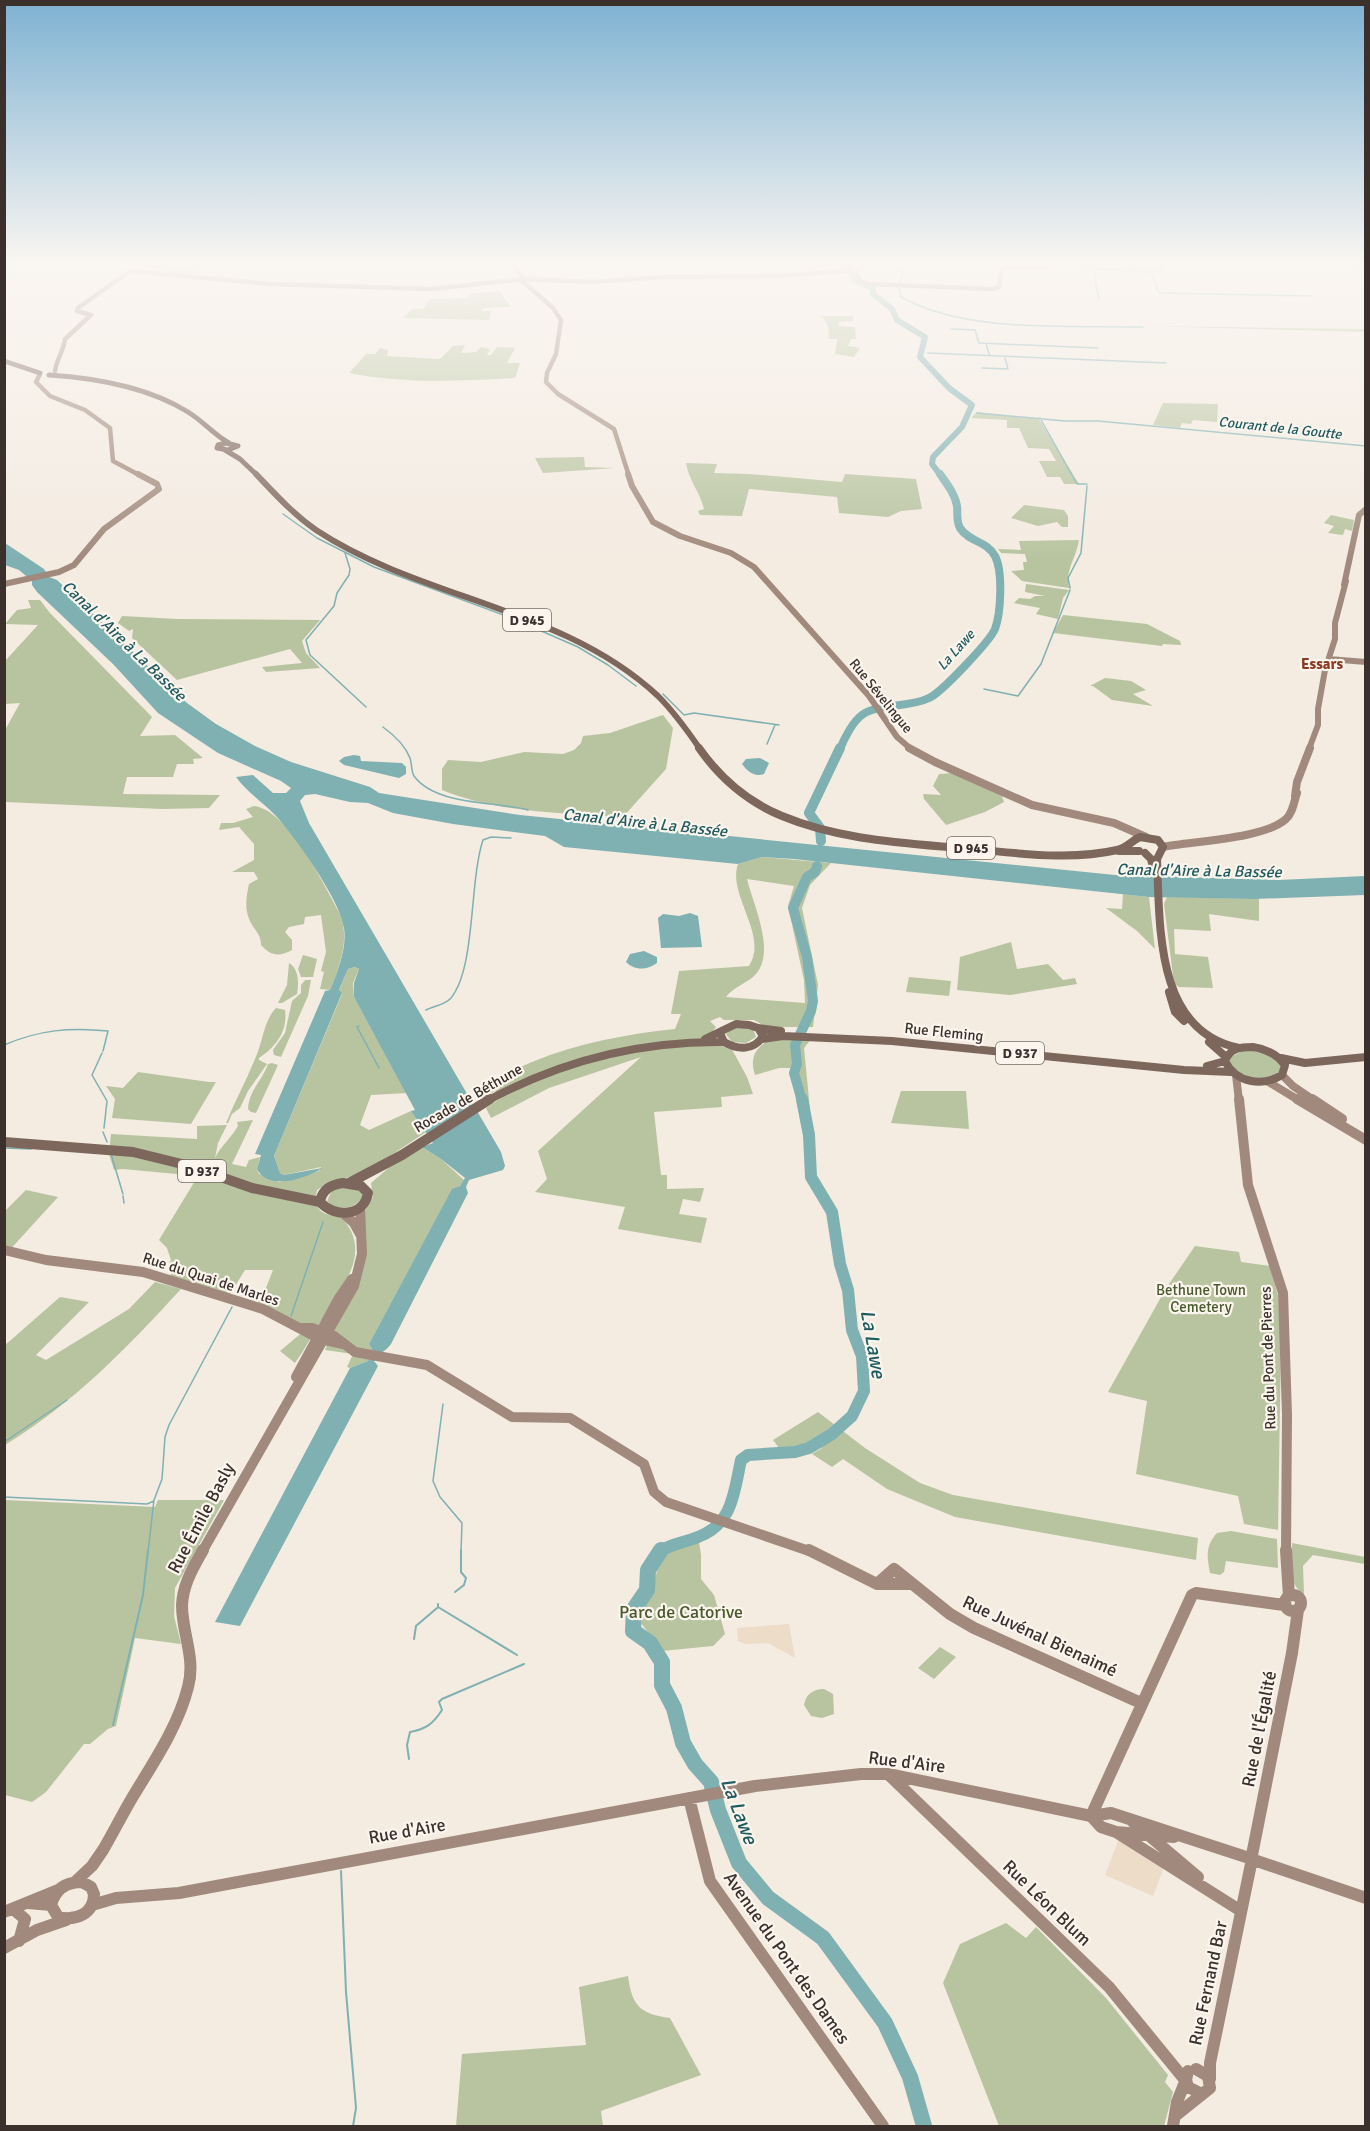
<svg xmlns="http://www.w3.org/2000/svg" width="1370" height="2131" viewBox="0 0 1370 2131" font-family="Signika,sans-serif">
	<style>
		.green { fill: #b8c4a0; fill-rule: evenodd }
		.plaza { fill: #ecdcc8 }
		.water { fill: #7fb0b2 }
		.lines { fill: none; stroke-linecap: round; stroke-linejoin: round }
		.stream-far1 { stroke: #7fb0b2; stroke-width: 1.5 }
		.stream { stroke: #7fb0b2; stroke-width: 2 }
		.river-far4 { stroke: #7fb0b2; stroke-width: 6 }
		.river-far3 { stroke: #7fb0b2; stroke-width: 8 }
		.river-far2 { stroke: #7fb0b2; stroke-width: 10 }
		.river-far1 { stroke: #7fb0b2; stroke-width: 12 }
		.river { stroke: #7fb0b2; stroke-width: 16 }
		.secondary-far4 { stroke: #a18a7d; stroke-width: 4.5 }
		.secondary-far3 { stroke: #a18a7d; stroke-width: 6 }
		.secondary-far2 { stroke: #a18a7d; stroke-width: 8 }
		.secondary-far1 { stroke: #a18a7d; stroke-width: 10 }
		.secondary { stroke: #a18a7d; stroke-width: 12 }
		.primary-far3 { stroke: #7d675c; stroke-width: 5 }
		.primary-far2 { stroke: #7d675c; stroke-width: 6 }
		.primary-far1 { stroke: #7d675c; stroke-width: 8 }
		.primary { stroke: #7d675c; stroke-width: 10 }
		.labels { text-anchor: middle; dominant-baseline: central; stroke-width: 4.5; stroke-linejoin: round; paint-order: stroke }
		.far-water-label { font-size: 14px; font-style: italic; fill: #1f5a5e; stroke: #fbf5ee }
		.shield { fill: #fbf5ee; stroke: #756b66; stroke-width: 1.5 }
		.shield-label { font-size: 14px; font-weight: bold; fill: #3b302b }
		.far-street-label { font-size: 14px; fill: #3b302b; stroke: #fbf5ee }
		.far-quarter-label { font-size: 15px; font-weight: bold; fill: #8c3b22; stroke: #fbf5ee }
		.street-label { font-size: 15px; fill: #3b302b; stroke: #fbf5ee }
		.park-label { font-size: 15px; fill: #4a5a2e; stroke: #fbf5ee }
		.water-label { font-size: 16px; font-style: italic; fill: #1f5a5e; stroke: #fbf5ee }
		.near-street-label { font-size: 18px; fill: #3b302b; stroke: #fbf5ee }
		.near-park-label { font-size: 18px; fill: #4a5a2e; stroke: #fbf5ee }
		.near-water-label { font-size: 20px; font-style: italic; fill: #1f5a5e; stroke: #fbf5ee }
	</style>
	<rect width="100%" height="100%" fill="#f4ebe1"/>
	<path class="green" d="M 169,262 L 206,263 L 187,276 L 165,274 L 170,270 L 153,266 L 170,266 L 171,264 L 167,263 Z
		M 1077,262 L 1164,262 L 1162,273 L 1074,268 Z
		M 499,291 L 511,307 L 482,308 L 482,311 L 491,311 L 489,320 L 403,318 L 412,309 L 423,309 L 430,299 L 469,298 L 469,294 Z
		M 822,316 L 853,316 L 853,321 L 839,322 L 838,326 L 855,327 L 856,339 L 851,339 L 848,346 L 860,348 L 854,357 L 835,354 L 837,339 L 829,339 L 828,326 Z
		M 1143,326 L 1365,329 L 1366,332 Z
		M 465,345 L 461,353 L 476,352 L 481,347 L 490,349 L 487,355 L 491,355 L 497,347 L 515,348 L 507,363 L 520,363 L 515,378 C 458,381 405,384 349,373 L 366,354 L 375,354 L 380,348 L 388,350 L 387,356 L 440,359 L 453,346 Z
		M 1163,403 L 1218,404 L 1217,422 L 1193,420 L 1191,424 L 1182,423 L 1180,428 L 1153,425 Z
		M 977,412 L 1039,419 L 1079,484 L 1064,484 L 1060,477 L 1047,477 L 1039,461 L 1056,461 L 1049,449 L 1028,448 L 1019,428 L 1007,428 L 1007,420 L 971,418 Z
		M 584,457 L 585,467 L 615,468 L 543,473 L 535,458 Z
		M 686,463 L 717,464 L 714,473 L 749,474 L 842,482 L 845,474 L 916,479 L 922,509 L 901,511 L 888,517 L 839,513 L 837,497 L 749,489 L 742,516 L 700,515 L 698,511 L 704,509 C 700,492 689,481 686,463 Z
		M 1024,505 L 1064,510 L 1068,516 L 1068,527 L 1062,527 L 1057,522 L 1038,526 L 1011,518 Z
		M 1331,515 L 1354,520 L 1352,531 L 1345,529 L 1343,535 L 1328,533 L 1334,526 L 1324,523 Z
		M 1079,540 C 1077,556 1064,572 1069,588 L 1022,581 L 1011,571 L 1024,570 L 1023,562 L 1027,562 L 1025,554 L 1001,553 L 998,549 L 1021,550 L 1019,541 Z
		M 1026,584 L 1069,590 L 1063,598 L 1058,619 L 1036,614 L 1040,608 L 1014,603 L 1019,598 L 1030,599 L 1035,596 L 1045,596 L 1025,592 Z
		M 28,600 L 40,600 L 50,613 L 152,717 L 140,736 L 175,735 L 203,758 L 193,759 L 194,764 L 177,764 L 173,777 L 127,777 L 123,794 L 220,795 L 209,808 L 162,809 L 5,802 L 5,730 L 20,703 L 5,704 L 5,661 L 38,625 L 5,624 L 17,610 L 31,608 Z
		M 1063,615 L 1147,624 L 1180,641 L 1181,645 L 1163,644 L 1162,646 L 1053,633 Z
		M 122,616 L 177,619 L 320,620 L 302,641 L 306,653 L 320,668 L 266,672 L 262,667 L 302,663 L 290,649 L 177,680 L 132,638 L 133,629 L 129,631 L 118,623 Z
		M 1105,678 L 1131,681 L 1146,690 L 1133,694 L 1153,706 L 1112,700 L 1093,686 L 1090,686 Z
		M 663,715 L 673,728 L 666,769 L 623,817 C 563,813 498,813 442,790 L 442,769 L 448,760 L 481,762 L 524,752 L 563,754 L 574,750 L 581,743 L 583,736 L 610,733 Z
		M 954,773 L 1002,796 L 1004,802 L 985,812 L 946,825 L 924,799 L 923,794 L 941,795 L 933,786 L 939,774 Z
		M 254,806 C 287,809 325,886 340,914 C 350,939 340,966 330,990 L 320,989 L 324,972 L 321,971 L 326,952 L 321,915 L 305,917 L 304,924 L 289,927 L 285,932 L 292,940 L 292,950 C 279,957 271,956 261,945 C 261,935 256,932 251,923 C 244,910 246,898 249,884 L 258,879 L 254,872 L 232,872 L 254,860 L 254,844 L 239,827 L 219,830 L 221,823 L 233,823 L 253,817 L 246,809 Z
		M 762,857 L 831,863 L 810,885 L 802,908 L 818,985 L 813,1027 L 766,1027 L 754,1020 L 724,1020 L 720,1017 L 710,1021 L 716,1027 L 713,1031 L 722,1046 L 732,1050 L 735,1055 L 747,1077 L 753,1094 L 721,1097 L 722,1107 L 654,1112 L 661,1175 L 667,1175 L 667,1189 L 704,1188 L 700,1202 L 683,1199 L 679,1214 L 707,1218 L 701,1243 L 618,1229 L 625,1207 L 535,1192 L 547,1179 L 538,1151 L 641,1057 L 549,1088 L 491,1118 L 486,1108 L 502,1097 L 495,1091 L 480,1100 L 474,1088 C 494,1080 513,1070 532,1062 C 578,1043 627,1034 675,1029 L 681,1014 L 671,1014 L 679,971 L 749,966 C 769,935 727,895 738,864 ZM 747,879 L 794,886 L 788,906 L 804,980 L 805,1003 L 726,997 C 733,987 748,983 756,974 C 776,951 753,904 747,879 Z
		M 1123,894 L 1149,897 L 1155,949 L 1137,931 L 1106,908 L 1122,909 Z
		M 1167,897 L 1259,899 L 1259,921 L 1209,914 L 1211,931 L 1174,929 L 1175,954 L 1208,957 L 1213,988 L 1179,987 L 1174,984 L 1164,904 Z
		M 1011,942 L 1017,969 L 1048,964 L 1063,980 L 1075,978 L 1077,984 L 1010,995 L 957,990 L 960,957 Z
		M 303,955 L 317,959 L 313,977 L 301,977 L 298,969 Z
		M 289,963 C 299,969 299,983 297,994 L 282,1003 L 278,1003 L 287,985 Z
		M 355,967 L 359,969 L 353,983 L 354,997 L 407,1093 L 371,1095 L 360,1125 L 369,1130 L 411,1111 L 426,1132 L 366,1172 L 326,1184 L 317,1190 C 313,1210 321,1215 341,1217 C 373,1251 344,1284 324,1316 C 314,1331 306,1348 295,1363 L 280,1351 L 311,1325 L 302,1325 L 258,1302 L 262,1298 L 273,1270 L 245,1270 L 230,1294 L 172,1278 L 168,1266 L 171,1260 L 167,1248 L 159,1240 L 198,1176 L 123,1169 L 114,1170 L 109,1154 L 111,1134 L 197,1139 L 197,1126 L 227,1125 L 218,1143 L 215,1158 C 219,1148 232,1137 238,1126 L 237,1122 L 253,1120 L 232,1164 L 246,1167 L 249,1160 L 260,1157 L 257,1169 L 259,1174 L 279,1182 L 319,1171 L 321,1167 L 284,1175 L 280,1173 L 274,1156 L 342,994 L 339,991 L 348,969 Z
		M 909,977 L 951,981 L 949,996 L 906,992 Z
		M 305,980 L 311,980 L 308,996 L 281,1057 L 274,1055 L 273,1050 L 285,1033 L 292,1001 L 301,993 L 301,985 Z
		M 276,1008 L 285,1010 C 288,1031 276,1047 259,1058 L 259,1060 L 267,1064 L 248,1091 L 240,1108 L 232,1114 L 228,1123 L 226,1123 C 235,1101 246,1081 255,1059 C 263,1042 263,1022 276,1008 Z
		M 734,1027 L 753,1029 L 756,1037 L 746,1043 L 732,1042 L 726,1034 Z
		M 773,1038 L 812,1038 L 804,1048 L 814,1151 L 806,1150 L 790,1068 L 779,1068 L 755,1075 C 749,1057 756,1046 773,1038 Z
		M 1244,1050 L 1262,1051 L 1281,1064 L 1280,1072 C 1260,1082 1256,1079 1235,1072 L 1229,1060 L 1231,1057 Z
		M 272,1063 L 278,1065 L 256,1113 L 251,1112 L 248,1109 C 249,1090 262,1081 268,1064 Z
		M 138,1072 L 209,1082 L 216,1082 L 191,1124 L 112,1118 L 115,1099 L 106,1086 L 123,1088 Z
		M 901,1091 L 966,1091 L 969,1129 L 891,1123 Z
		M 422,1147 L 441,1159 L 464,1180 L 460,1186 L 452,1190 L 369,1344 L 373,1351 L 368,1361 L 350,1368 L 347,1367 L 353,1354 L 325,1350 L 366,1256 L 363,1214 L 373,1197 L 371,1183 L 393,1164 Z
		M 349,1186 L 362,1192 L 363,1196 C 356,1209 346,1208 332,1207 L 327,1201 L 332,1190 Z
		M 26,1190 L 58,1197 L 6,1254 L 4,1253 L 4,1212 Z
		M 1195,1246 L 1239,1252 L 1241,1262 L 1270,1266 L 1278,1296 L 1281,1341 L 1278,1530 L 1244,1524 L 1238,1496 L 1136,1474 L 1147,1401 L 1108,1392 L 1165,1290 Z
		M 155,1282 L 181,1289 C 125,1350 76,1401 5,1445 L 4,1346 L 60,1297 L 89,1302 L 36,1355 L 46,1360 L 129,1309 Z
		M 818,1412 L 865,1448 L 920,1483 L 953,1495 L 1198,1538 L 1196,1560 L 955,1517 L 887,1489 L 843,1459 L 832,1467 L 812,1454 L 822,1448 L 814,1440 L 795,1447 L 779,1448 L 773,1440 Z
		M 5,1500 L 155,1507 L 158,1500 L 224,1500 L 175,1588 L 174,1616 L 181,1644 L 135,1638 L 116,1726 L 108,1729 L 90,1744 L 84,1744 L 46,1792 L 32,1802 L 5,1795 Z
		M 1231,1531 L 1277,1539 L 1278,1568 L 1226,1561 L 1224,1572 L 1220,1575 L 1210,1573 C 1207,1557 1205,1546 1217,1533 Z
		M 699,1542 L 701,1555 L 701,1579 L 714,1595 L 725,1634 L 713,1646 L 662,1651 L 641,1623 C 646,1599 657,1579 661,1554 L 668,1549 Z
		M 1292,1543 L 1365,1557 L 1365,1564 L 1313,1555 L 1303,1566 L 1304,1594 C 1286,1584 1293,1560 1292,1543 Z
		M 940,1647 L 956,1657 L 934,1679 L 918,1668 Z
		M 824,1689 L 833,1694 L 834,1714 L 822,1718 L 811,1716 L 804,1705 C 806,1694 813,1689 824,1689 Z
		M 1006,1923 L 1026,1938 L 1036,1927 L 1106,1998 L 1168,2075 L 1165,2082 L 1173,2092 L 1164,2126 L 999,2126 L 943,1983 L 960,1944 Z
		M 628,1976 C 632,2006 640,2014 670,2018 L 701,2075 L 601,2111 L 603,2126 L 456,2126 L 462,2054 L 586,2045 L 579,1987 Z"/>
	<path class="plaza" d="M 789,1624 L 795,1658 L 768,1643 L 745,1644 L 738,1641 L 737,1628 Z
		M 1119,1839 L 1164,1867 L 1153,1896 L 1105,1875 Z"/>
	<path class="water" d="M 5,543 L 44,569 L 49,577 L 57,580 L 187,703 L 216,724 L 255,746 L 291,762 L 370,787 L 379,793 L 520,815 L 1115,875 L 1279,880 L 1365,876 L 1365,895 L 1254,899 L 1149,897 L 794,859 L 762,857 L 738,864 L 564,847 L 545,836 L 453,824 L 393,813 L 368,803 L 350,802 L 315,794 L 305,795 L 300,801 L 309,823 L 501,1152 L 505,1166 L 503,1170 L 469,1180 L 466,1187 L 468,1193 L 391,1344 C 385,1352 379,1353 374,1361 L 378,1366 L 240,1626 L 215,1622 L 350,1368 L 368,1361 L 373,1351 L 369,1344 L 452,1189 L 460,1186 L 465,1178 L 441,1159 L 422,1147 L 433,1143 L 411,1111 L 415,1110 L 354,997 L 354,983 L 359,969 L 355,967 L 348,969 L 339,990 L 342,993 L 274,1156 L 280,1173 L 284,1175 L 322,1168 C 307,1179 267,1191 257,1169 L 261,1155 L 255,1154 L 325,991 L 330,990 C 338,971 347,948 344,928 C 341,901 294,835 275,815 C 262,802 246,791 236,777 L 253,775 L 273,793 L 286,793 L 291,788 L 281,781 L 218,753 L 158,713 L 113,664 L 37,592 L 32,585 L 32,581 L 19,570 L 5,565 Z
		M 354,755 L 360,756 L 361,761 L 402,763 L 406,767 L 406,774 L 399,778 L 344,765 L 339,761 L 344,757 Z
		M 760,758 L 769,763 L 764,774 C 754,777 748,772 742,764 L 746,759 Z
		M 690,913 L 698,916 L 702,947 L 661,948 L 658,918 L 663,914 L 679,916 Z
		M 644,951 L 657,957 L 657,963 C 648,970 635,971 626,962 L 630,954 Z"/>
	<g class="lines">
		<path class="stream-far1" d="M 889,262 L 903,273 L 900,283
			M 899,288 L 901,297 C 968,334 1067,325 1143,327
			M 1099,300 L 1093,269 L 1151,272 L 1159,293 L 1313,296
			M 951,329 L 975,330 L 979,343 L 1098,348
			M 986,344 L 989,354
			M 928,353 L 1166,363
			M 982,368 L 1008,369 L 1005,358
			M 977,413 L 1065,421 L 1098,421 L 1366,446
			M 1040,418 L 1077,484 L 1087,484
			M 283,514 L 317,538 L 374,567 L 514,619 L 578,647 L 608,665 L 636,686
			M 345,553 L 350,569 L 349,575 L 337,593 L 334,606 L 306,640 L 310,655 L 366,707
			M 1070,588 L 1068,578 L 1081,553 L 1087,486
			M 984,689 L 1018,696 L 1041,664 L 1070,590
			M 663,694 L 684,715 L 694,713 L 779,725
			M 383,727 C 394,735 405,745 410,758 C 412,764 411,771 414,776 C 436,806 495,801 528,810
			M 767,744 L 775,725
			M 426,1010 C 434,1006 445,1005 451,998 C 476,967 469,882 483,840 L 491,837 L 511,838
			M 359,1026 L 357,1027 L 379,1068
			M 4,1045 C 39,1030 70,1027 108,1031 L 103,1051
			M 102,1053 L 92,1075 L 107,1101 L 104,1128
			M 103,1132 L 107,1142
			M 4,1148 L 31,1149
			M 111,1154 L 123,1194
			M 123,1196 L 124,1203
			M 291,1316 L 323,1222
			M 443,1404 L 433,1481 L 440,1497 L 462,1523 L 461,1552
			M 4,1442 L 67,1400
			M 4,1497 L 147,1504 L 154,1501
			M 148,1552 L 154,1500 L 162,1479 L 165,1437 L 169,1425 L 232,1307"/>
		<path class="stream" d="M 455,1592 L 464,1585 L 466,1578 L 461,1572 L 461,1550
			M 438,1604 L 438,1607 L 517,1655
			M 414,1639 L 416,1626 L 437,1608
			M 113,1725 L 143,1595 L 148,1550
			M 409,1759 L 407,1745 L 410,1732 C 426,1729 433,1724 442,1710 L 439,1702 L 442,1699 L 524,1664
			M 341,1871 L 346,1992 L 356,2108 L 353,2126"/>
		<path class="river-far4" d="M 841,262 L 852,270 L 853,280 L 873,288 L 873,294 L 892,309 L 897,320 L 925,337 L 920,357 L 949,388 L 972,405 L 962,427 L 933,457 L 932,464 L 941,476"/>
		<path class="river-far3" d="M 840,749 C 844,739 853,721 862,715 C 878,703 909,708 929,698 C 941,693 990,641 995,629 C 1001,613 1003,571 995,556 C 987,541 969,542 960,528 C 956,520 958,515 957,506 C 955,494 947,484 940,474"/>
		<path class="river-far2" d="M 821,841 L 820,828 L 809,813 L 840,748
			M 802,1101 L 794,1073 L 797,1064 L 795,1045 L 811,1011 L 813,1001 L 807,957 L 793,908 L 807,877 L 815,872 L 817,866"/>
		<path class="river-far1" d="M 659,1552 C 672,1543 684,1543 698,1537 C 733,1524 734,1492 741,1460 L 748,1455 L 795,1452 L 809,1448 L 832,1434 L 852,1416 L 864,1391 L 862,1356 L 852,1330 L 848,1290 L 840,1264 L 832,1212 L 811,1177 L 809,1135 L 802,1099"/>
		<path class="river" d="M 661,1550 L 648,1570 L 647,1590 L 634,1609 L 633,1631 L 650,1643 L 662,1662 L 662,1685 L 674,1708 L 683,1743 L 695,1764 L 711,1782 L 718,1810 L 739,1863 L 768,1898 L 823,1938 L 885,2023 L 910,2077 L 924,2126"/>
		<path class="secondary-far4" d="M 512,262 L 524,279
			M 1345,262 L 1366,266
			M 522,281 L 553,308 L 561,320 L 556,354 L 547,373 L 546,382 L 558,394 L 614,429 L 629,476
			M 55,371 C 57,358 64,350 65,339 L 91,315 L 77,311 L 78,308 L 130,271 L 271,284 L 432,289 L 523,279 L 593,282 L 662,277 L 774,276 L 847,271 L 857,272 L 859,280 L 869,284 L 992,289 L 999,287 L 1001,270 L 1004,267 L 1047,267 L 1053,262
			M 40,374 L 36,382 L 50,396 L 85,410 L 110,428 L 113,461 L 141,476"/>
		<path class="secondary-far3" d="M 628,474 L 632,486 L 653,522 L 680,536 L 731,553 L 754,567 L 869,696 L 897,737 L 911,749
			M 4,584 L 59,572 L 74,565 L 104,529 L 159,489 L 157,484 L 138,474
			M 1344,585 L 1359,515 L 1366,509
			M 1329,659 L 1366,662
			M 1309,749 L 1318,725 L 1318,709 L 1325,670 L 1335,639 L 1335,623 L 1346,581"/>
		<path class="secondary-far2" d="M 909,748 L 935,762 L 1032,805 L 1114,823 L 1146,837
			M 1295,796 L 1297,782 L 1310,748
			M 1163,847 C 1193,841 1264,839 1286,819 C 1293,813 1294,801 1297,793
			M 1236,1075 L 1239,1101
			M 1282,1075 L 1293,1086 L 1315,1101
			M 1267,1081 L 1300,1101"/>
		<path class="secondary-far1" d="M 1239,1099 L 1248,1185 L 1283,1293 L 1287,1415 L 1286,1552
			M 1297,1099 L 1366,1140
			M 1312,1099 L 1342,1119
			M 343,1213 L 354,1223 L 360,1234
			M 4,1250 L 46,1260 L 143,1272 L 263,1309 L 320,1339 L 343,1344
			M 299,1328 L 312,1328 L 334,1336 L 355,1352 L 427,1365 L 512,1417 L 570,1418 L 644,1464 L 654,1492 L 666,1502 L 812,1552
			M 296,1377 L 339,1298 L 352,1279
			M 202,1552 L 354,1286 L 362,1254 L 360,1208"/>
		<path class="secondary" d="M 809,1550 L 877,1584
			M 1286,1550 L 1289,1596
			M 877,1584 L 894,1569 L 950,1614 L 974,1628 L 1141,1703
			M 878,1584 L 913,1584
			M1285 1603a8 8 0 1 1 16 0a8 8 0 1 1-16 0Z
			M 888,1774 L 1109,1987 L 1185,2080
			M 689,1798 L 710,1881 L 883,2126
			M 1091,1816 L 1192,1595 L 1196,1593 L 1284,1605
			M 1091,1816 L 1101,1827 L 1116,1832 L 1174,1837
			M 1133,1822 L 1198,1877
			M 1116,1832 L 1241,1911
			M 1252,1855 L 1292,1653 L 1298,1610
			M 1257,1861 L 1366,1898
			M 75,1882 L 92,1866 L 103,1850 C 113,1833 122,1815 132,1798 C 153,1763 178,1727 188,1687 C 196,1658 182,1634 182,1605 C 183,1584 193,1568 203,1550
			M 82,1882 L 91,1887 L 94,1894 C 94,1914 76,1921 58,1917 L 51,1905 C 55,1889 66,1882 82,1882 Z
			M 28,1903 L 51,1905
			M 92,1905 L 116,1898 L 179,1893 L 755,1786 L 861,1774 L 888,1774 L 1091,1816 L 1111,1813 L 1246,1857
			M 13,1909 L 25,1919 L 19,1941
			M 4,1912 L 58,1890
			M 4,1948 L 37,1930 L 66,1920
			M 1188,2071 L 1186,2080 L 1188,2087 L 1202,2094
			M 1210,2079 L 1210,2063 L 1251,1864
			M 1175,2116 L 1210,2088 L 1208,2076 L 1196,2069
			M 1173,2126 L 1177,2102 L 1185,2082"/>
		<path class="primary-far3" d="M 4,361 L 40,373
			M 49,375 C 96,378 148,387 188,412 C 203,421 214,435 229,443
			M 226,443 L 238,446 L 228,450 L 217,448 L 218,445 Z
			M 225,450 L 240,459 L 258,476"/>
		<path class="primary-far2" d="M 256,474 C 275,494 293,514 316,530 C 422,600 563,607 658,696 C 674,712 687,730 700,749"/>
		<path class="primary-far1" d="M 699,748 C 720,778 748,802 782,816 C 842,841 908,843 971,849 C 1018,853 1070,861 1117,850 C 1127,848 1131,841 1140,837 L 1158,840 L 1163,847 L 1157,859 C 1160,926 1155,1031 1239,1048
			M 1119,851 L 1139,851
			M 1145,853 L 1151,859 L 1154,871
			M 1169,992 L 1175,1012 L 1184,1021
			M 758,1028 L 781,1031
			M 705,1039 L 736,1024 L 749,1025 L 758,1028 L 763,1036 C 754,1051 738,1050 724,1042 L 720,1033
			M 762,1039 L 783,1036 L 892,1041 L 1184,1070 L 1231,1072
			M 1209,1042 L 1226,1057
			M 1253,1047 C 1266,1049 1277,1054 1285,1065 L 1282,1075 C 1262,1087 1236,1083 1225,1061 C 1230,1048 1241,1047 1253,1047 Z
			M 1281,1058 L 1305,1063 L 1366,1057
			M 1207,1066 L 1225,1061
			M 487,1101 C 562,1060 639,1041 724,1042"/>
		<path class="primary" d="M 4,1142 L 133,1152 L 190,1166 L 252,1188 L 320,1202
			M 343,1183 L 361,1186 L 368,1193 C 364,1217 334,1218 320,1202 C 322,1189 331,1185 343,1183 Z
			M 349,1183 L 402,1155 L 490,1099"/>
	</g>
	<linearGradient id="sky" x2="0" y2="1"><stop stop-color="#7eb2d2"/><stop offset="0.47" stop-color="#faf6f2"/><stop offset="1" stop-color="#faf6f2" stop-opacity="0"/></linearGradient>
	<rect width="1370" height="560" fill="url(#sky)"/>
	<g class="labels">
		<g class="far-water-label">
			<text transform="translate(1280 428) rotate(6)">Courant de la Goutte</text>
			<text transform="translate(956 650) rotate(-48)">La Lawe</text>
		</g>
		<g class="shield">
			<rect x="503" y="609" width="48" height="22" rx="4.5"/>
			<rect x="947" y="837" width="48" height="22" rx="4.5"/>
			<rect x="996" y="1042" width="48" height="22" rx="4.5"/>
			<rect x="178" y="1160" width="48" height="22" rx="4.5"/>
		</g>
		<g class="shield-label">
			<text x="527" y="620">D 945</text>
			<text x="971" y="848">D 945</text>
			<text x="1020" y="1053">D 937</text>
			<text x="202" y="1171">D 937</text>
		</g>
		<g class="far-street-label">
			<text transform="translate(881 696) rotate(51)">Rue Sévelingue</text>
		</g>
		<g class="far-quarter-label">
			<text x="1322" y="664">Essars</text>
		</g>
		<g class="street-label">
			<text transform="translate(944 1032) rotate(6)">Rue Fleming</text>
			<text transform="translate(468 1098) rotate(-30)">Rocade de Béthune</text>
			<text transform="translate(211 1279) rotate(18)">Rue du Quai de Marles</text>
			<text transform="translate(1268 1358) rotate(-92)">Rue du Pont de Pierres</text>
		</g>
		<g class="park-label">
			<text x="1201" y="1290">Bethune Town<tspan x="1201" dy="17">Cemetery</tspan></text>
		</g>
		<g class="water-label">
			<text transform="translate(124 641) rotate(44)">Canal d'Aire à La Bassée</text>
			<text transform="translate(645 823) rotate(6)">Canal d'Aire à La Bassée</text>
			<text transform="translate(1199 871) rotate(1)">Canal d'Aire à La Bassée</text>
		</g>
		<g class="near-street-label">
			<text transform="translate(201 1518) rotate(-62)">Rue Émile Basly</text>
			<text transform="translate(1040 1636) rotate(25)">Rue Juvénal Bienaimé</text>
			<text transform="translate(1259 1729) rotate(-79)">Rue de l'Égalité</text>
			<text transform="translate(907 1762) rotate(7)">Rue d'Aire</text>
			<text transform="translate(407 1831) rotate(-10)">Rue d'Aire</text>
			<text transform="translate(1047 1903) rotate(44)">Rue Léon Blum</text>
			<text transform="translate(787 1958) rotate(55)">Avenue du Pont des Dames</text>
			<text transform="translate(1208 1983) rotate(-78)">Rue Fernand Bar</text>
		</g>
		<g class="near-park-label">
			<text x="681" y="1612">Parc de Catorive</text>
		</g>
		<g class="near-water-label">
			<text transform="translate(873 1344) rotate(80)">La Lawe</text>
			<text transform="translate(739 1811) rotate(69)">La Lawe</text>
		</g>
	</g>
	<rect width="1370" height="2131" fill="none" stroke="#3b302b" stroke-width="12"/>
</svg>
